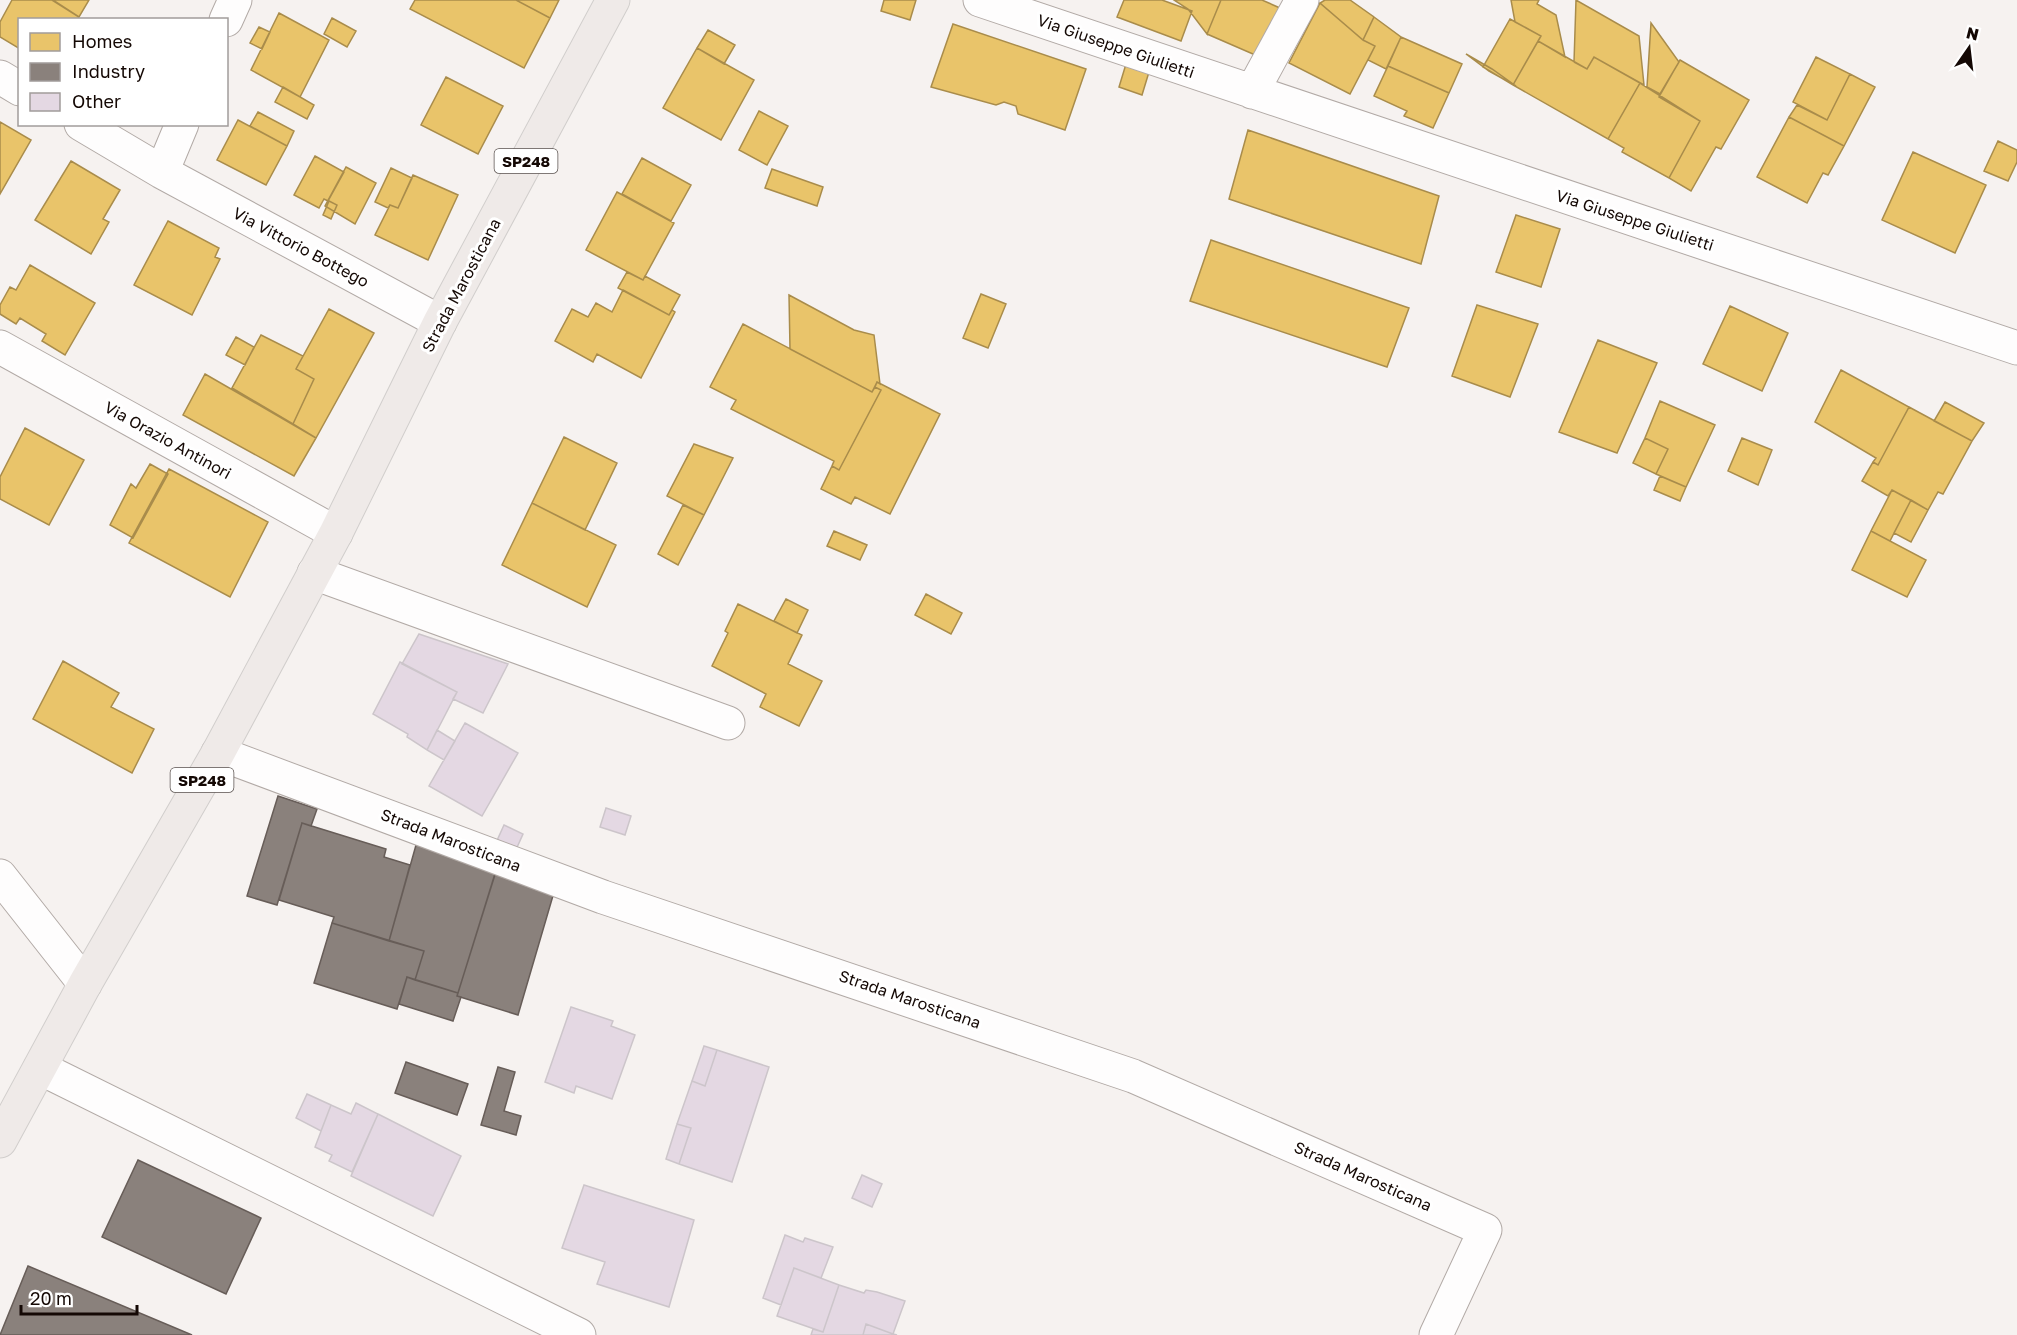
<svg xmlns="http://www.w3.org/2000/svg" width="2017" height="1335" viewBox="0 0 2017 1335" font-family="'Golos Text',sans-serif">
	<style>
		.homes { fill: #e9c46a; stroke: #a98c4b; stroke-width: 1.5 }
		.industry { fill: #8a817c; stroke: #675d58; stroke-width: 1.5 }
		.building { fill: #e4d8e3; stroke: #ccc5ca; stroke-width: 1.5 }
		.lines { fill: none; stroke-linecap: round; stroke-linejoin: round }
		.minor-casing { stroke: #b2aaa6; stroke-width: 35 }
		.primary-casing { stroke: #d1cecc; stroke-width: 35 }
		.minor { stroke: #fefdfd; stroke-width: 33 }
		.primary { stroke: #efeae8; stroke-width: 33 }
		.labels { text-anchor: middle; dominant-baseline: central; stroke-width: 6; stroke-linejoin: round; paint-order: stroke }
		.shield { fill: #fff; stroke: #5a524f; stroke-width: 1.5 }
		.shield-label { font-size: 15px; font-weight: bold; fill: #140804 }
		.street-label { font-size: 16px; fill: #140804; stroke: #fff }
	</style>
	<rect width="100%" height="100%" fill="#f6f2f0"/>
	<path class="homes" d="M 12,0 L 52,0 L 79,17 L 77,20 L 20,20 L 20,49 L 0,37 L 0,22 Z
		M 53,0 L 89,0 L 79,17 Z
		M 415,0 L 516,0 L 550,18 L 524,68 L 410,9 Z
		M 516,0 L 559,0 L 550,18 Z
		M 884,0 L 916,0 L 910,20 L 881,11 Z
		M 1124,0 L 1162,0 L 1192,11 L 1181,41 L 1117,17 Z
		M 1174,0 L 1221,0 L 1207,34 L 1188,9 Z
		M 1221,0 L 1262,0 L 1289,12 L 1269,61 L 1207,34 Z
		M 1325,0 L 1350,0 L 1374,17 L 1363,40 L 1320,3 Z
		M 1511,0 L 1539,0 L 1537,4 L 1556,15 L 1565,57 L 1538,41 L 1541,36 L 1515,22 Z
		M 1576,0 L 1639,36 L 1644,85 L 1594,57 L 1587,69 L 1574,62 Z
		M 1320,3 L 1363,40 L 1375,46 L 1350,94 L 1289,63 Z
		M 279,13 L 329,40 L 300,97 L 251,70 Z
		M 1374,17 L 1401,37 L 1386,69 L 1368,60 L 1375,46 L 1363,40 Z
		M 332,18 L 356,31 L 347,47 L 324,34 Z
		M 1510,19 L 1541,36 L 1513,85 L 1483,67 Z
		M 1651,23 L 1679,62 L 1660,94 L 1647,87 Z
		M 953,24 L 1086,69 L 1065,130 L 1018,114 L 1016,106 L 1004,102 L 996,105 L 931,87 Z
		M 259,27 L 270,32 L 262,49 L 250,43 Z
		M 708,30 L 735,45 L 724,64 L 697,48 Z
		M 1401,37 L 1462,64 L 1449,93 L 1388,66 Z
		M 1538,41 L 1587,69 L 1594,57 L 1640,83 L 1608,139 L 1513,85 Z
		M 697,48 L 754,80 L 721,140 L 663,108 Z
		M 1466,54 L 1492,69 L 1516,86 L 1489,71 Z
		M 1816,57 L 1850,74 L 1827,120 L 1793,102 Z
		M 1680,60 L 1749,100 L 1721,149 L 1716,147 L 1691,191 L 1669,178 L 1700,121 L 1659,97 Z
		M 1126,64 L 1149,72 L 1142,95 L 1119,87 Z
		M 1388,66 L 1449,93 L 1433,128 L 1404,116 L 1407,111 L 1374,96 Z
		M 1850,74 L 1875,87 L 1844,146 L 1789,117 L 1797,105 L 1827,120 Z
		M 446,77 L 503,106 L 478,154 L 421,125 Z
		M 1640,83 L 1700,121 L 1669,178 L 1622,152 L 1624,148 L 1608,139 Z
		M 283,87 L 314,105 L 307,119 L 275,102 Z
		M 759,111 L 788,126 L 767,165 L 739,150 Z
		M 258,112 L 294,131 L 287,146 L 250,126 Z
		M 1789,117 L 1844,146 L 1828,175 L 1823,173 L 1807,203 L 1757,177 Z
		M 238,120 L 287,146 L 266,185 L 217,160 Z
		M 0,122 L 31,140 L 0,194 Z
		M 1248,130 L 1439,196 L 1421,264 L 1229,199 Z
		M 1998,141 L 2017,150 L 2017,162 L 2008,181 L 1984,171 Z
		M 1913,152 L 1986,185 L 1955,253 L 1882,220 Z
		M 315,156 L 344,172 L 328,201 L 324,199 L 319,208 L 294,195 Z
		M 642,158 L 691,185 L 671,221 L 622,194 Z
		M 71,161 L 120,190 L 103,219 L 109,222 L 91,254 L 35,220 Z
		M 346,167 L 376,183 L 355,224 L 325,206 Z
		M 391,168 L 412,178 L 398,208 L 390,205 L 388,208 L 375,202 Z
		M 772,169 L 823,187 L 817,206 L 765,188 Z
		M 413,175 L 458,195 L 428,260 L 375,235 L 390,205 L 398,208 Z
		M 617,192 L 674,223 L 643,280 L 586,250 Z
		M 329,201 L 337,205 L 331,219 L 323,215 Z
		M 1516,215 L 1560,229 L 1541,287 L 1496,272 Z
		M 168,221 L 219,248 L 215,257 L 220,259 L 192,315 L 134,285 Z
		M 1211,240 L 1409,308 L 1387,367 L 1190,301 Z
		M 30,265 L 95,303 L 65,355 L 42,341 L 46,334 L 20,318 L 16,324 L 0,314 L 0,305 L 10,287 L 16,290 Z
		M 627,272 L 643,280 L 645,276 L 680,295 L 669,315 L 618,288 Z
		M 623,290 L 669,315 L 672,310 L 675,312 L 641,378 L 597,354 L 593,362 L 555,341 L 572,309 L 588,317 L 596,303 L 612,312 Z
		M 981,294 L 1006,304 L 988,348 L 963,338 Z
		M 789,295 L 854,330 L 874,335 L 880,384 L 877,382 L 872,392 L 790,349 Z
		M 1477,305 L 1538,324 L 1510,397 L 1452,376 Z
		M 1730,306 L 1788,333 L 1762,391 L 1703,364 Z
		M 329,309 L 374,333 L 316,438 L 293,424 L 314,379 L 296,369 Z
		M 743,324 L 872,392 L 875,387 L 881,390 L 839,470 L 832,466 L 834,461 L 731,409 L 736,400 L 710,387 Z
		M 261,335 L 303,356 L 296,369 L 314,379 L 293,424 L 232,388 Z
		M 236,337 L 254,347 L 245,365 L 226,355 Z
		M 1598,340 L 1657,363 L 1617,453 L 1559,432 Z
		M 1841,370 L 1909,407 L 1878,465 L 1873,462 L 1876,458 L 1815,422 Z
		M 205,374 L 316,438 L 294,476 L 183,415 Z
		M 877,382 L 940,414 L 890,514 L 855,497 L 851,504 L 821,489 L 832,466 L 839,470 L 881,390 L 875,387 Z
		M 1660,401 L 1715,425 L 1686,487 L 1656,474 L 1668,449 L 1645,438 Z
		M 1945,402 L 1984,423 L 1972,441 L 1934,421 Z
		M 1909,407 L 1972,441 L 1943,494 L 1938,492 L 1928,510 L 1892,490 L 1888,496 L 1862,481 L 1873,462 L 1878,465 Z
		M 25,428 L 84,460 L 49,525 L 0,499 L 0,477 Z
		M 564,437 L 617,463 L 585,530 L 532,503 Z
		M 1645,438 L 1668,449 L 1656,474 L 1633,463 Z
		M 1742,438 L 1772,450 L 1758,485 L 1728,471 Z
		M 694,444 L 733,458 L 704,515 L 667,496 Z
		M 150,464 L 168,474 L 133,538 L 110,525 L 131,484 L 136,488 Z
		M 169,469 L 268,522 L 230,597 L 129,543 Z
		M 1660,476 L 1686,487 L 1680,501 L 1654,490 Z
		M 1892,490 L 1911,500 L 1890,541 L 1871,531 Z
		M 1911,500 L 1928,510 L 1911,542 L 1894,533 Z
		M 532,503 L 616,545 L 587,607 L 502,565 Z
		M 683,505 L 704,515 L 678,565 L 658,554 Z
		M 834,531 L 867,545 L 860,560 L 827,546 Z
		M 1871,531 L 1926,560 L 1907,597 L 1852,570 Z
		M 926,594 L 962,613 L 951,634 L 915,615 Z
		M 786,599 L 808,610 L 797,633 L 774,621 Z
		M 738,604 L 802,635 L 788,664 L 822,681 L 799,726 L 760,707 L 766,694 L 712,666 L 728,633 L 725,631 Z
		M 63,661 L 119,693 L 111,707 L 154,729 L 132,773 L 33,719 Z"/>
	<path class="industry" d="M 278,796 L 317,809 L 311,826 L 302,823 L 277,905 L 247,896 Z
		M 302,823 L 386,849 L 384,857 L 410,865 L 389,941 L 332,923 L 334,917 L 279,900 Z
		M 418,838 L 498,864 L 458,993 L 415,980 L 424,951 L 389,941 Z
		M 498,865 L 557,882 L 518,1015 L 457,996 Z
		M 332,923 L 424,951 L 415,980 L 407,977 L 397,1009 L 314,983 Z
		M 407,977 L 458,993 L 457,996 L 461,997 L 453,1021 L 399,1004 Z
		M 406,1062 L 468,1084 L 457,1115 L 395,1093 Z
		M 498,1067 L 515,1072 L 504,1111 L 521,1116 L 516,1135 L 481,1125 Z
		M 138,1160 L 261,1218 L 226,1294 L 102,1237 Z
		M 28,1266 L 192,1335 L 0,1335 Z"/>
	<path class="building" d="M 419,634 L 508,664 L 483,713 L 453,699 L 457,692 L 402,664 Z
		M 400,662 L 457,692 L 427,750 L 407,737 L 408,734 L 373,714 Z
		M 465,723 L 518,753 L 482,816 L 429,786 Z
		M 437,730 L 455,741 L 444,760 L 427,750 Z
		M 606,808 L 631,816 L 625,835 L 600,827 Z
		M 504,825 L 523,834 L 514,854 L 495,845 Z
		M 571,1007 L 613,1021 L 611,1026 L 635,1035 L 612,1099 L 576,1086 L 574,1093 L 545,1082 Z
		M 704,1046 L 717,1050 L 705,1086 L 692,1081 Z
		M 717,1050 L 769,1067 L 732,1182 L 679,1164 L 691,1128 L 677,1124 L 692,1081 L 705,1086 Z
		M 307,1094 L 331,1105 L 321,1131 L 296,1118 Z
		M 356,1103 L 378,1114 L 352,1172 L 329,1161 L 332,1155 L 315,1147 L 331,1105 L 351,1114 Z
		M 378,1114 L 461,1156 L 433,1216 L 351,1176 Z
		M 677,1124 L 691,1128 L 679,1164 L 666,1159 Z
		M 862,1175 L 882,1184 L 872,1207 L 852,1198 Z
		M 584,1185 L 694,1220 L 669,1307 L 597,1284 L 605,1262 L 562,1248 Z
		M 785,1235 L 803,1242 L 805,1238 L 833,1247 L 821,1278 L 794,1268 L 781,1305 L 763,1298 Z
		M 794,1268 L 839,1285 L 823,1332 L 777,1316 Z
		M 839,1285 L 864,1293 L 866,1290 L 877,1292 L 905,1301 L 893,1334 L 866,1324 L 863,1335 L 811,1335 L 813,1329 L 823,1332 Z
		M 866,1324 L 893,1334 L 897,1335 L 863,1335 Z"/>
	<g class="lines">
		<g class="minor-casing">
			<path id="minor" d="M 980,0 L 2017,348
				M 226,20 L 235,0
				M 0,77 L 20,89
				M 1252,92 L 1302,0
				M 81,124 L 162,172
				M 182,124 L 162,172 L 440,322
				M 0,347 L 336,533
				M 314,573 L 728,723
				M 218,753 L 603,897 L 1133,1076 L 1485,1230 L 1436,1335
				M 0,876 L 85,984
				M 40,1068 L 579,1335"/>
		</g>
		<g class="primary-casing">
			<path id="primary" d="M 0,1141 L 85,984 L 218,753 L 336,533 L 440,322 L 613,0"/>
		</g>
		<use href="#minor" class="minor"/>
		<use href="#primary" class="primary"/>
	</g>
	<g class="labels">
		<g class="shield">
			<rect x="494.5" y="149" width="63" height="24" rx="4.5"/>
			<rect x="170.5" y="768" width="63" height="24" rx="4.5"/>
		</g>
		<g class="shield-label">
			<text x="526" y="161">SP248</text>
			<text x="202" y="780">SP248</text>
		</g>
		<g class="street-label">
			<text transform="translate(1116 46) rotate(19)">Via Giuseppe Giulietti</text>
			<text transform="translate(1635 220) rotate(18)">Via Giuseppe Giulietti</text>
			<text transform="translate(301 247) rotate(28)">Via Vittorio Bottego</text>
			<text transform="translate(461 285) rotate(-62)">Strada Marosticana</text>
			<text transform="translate(168 440) rotate(29)">Via Orazio Antinori</text>
			<text transform="translate(451 840) rotate(21)">Strada Marosticana</text>
			<text transform="translate(910 999) rotate(19)">Strada Marosticana</text>
			<text transform="translate(1363 1176) rotate(24)">Strada Marosticana</text>
		</g>
	</g>
	<rect x="18" y="18" width="210" height="108" fill="#ffffff" stroke="#a19c9b" stroke-width="1.5"/>
	<rect x="30" y="33" width="30" height="18" fill="#e9c46a" stroke="#a19c9b" stroke-width="1.5"/>
	<text x="72" y="48" font-size="18" fill="#140804">Homes</text>
	<rect x="30" y="63" width="30" height="18" fill="#8a817c" stroke="#a19c9b" stroke-width="1.5"/>
	<text x="72" y="78" font-size="18" fill="#140804">Industry</text>
	<rect x="30" y="93" width="30" height="18" fill="#e4d8e3" stroke="#a19c9b" stroke-width="1.5"/>
	<text x="72" y="108" font-size="18" fill="#140804">Other</text>
	<g transform="translate(1969 48) rotate(14)" stroke="#ffffff" stroke-width="4.5" paint-order="stroke">
	<path d="M0-4.5L10 22L0 15L-10 22Z" fill="#140804"/>
	<text y="-9" font-size="16" font-weight="bold" text-anchor="middle" fill="#140804">N</text>
	</g>
	<path d="M21 1305v9h116v-9" fill="none" stroke="#140804" stroke-width="3"/>
	<text x="30" y="1305" font-size="18" fill="#140804" stroke="#ffffff" stroke-width="4.5" paint-order="stroke">20 m</text>
</svg>
